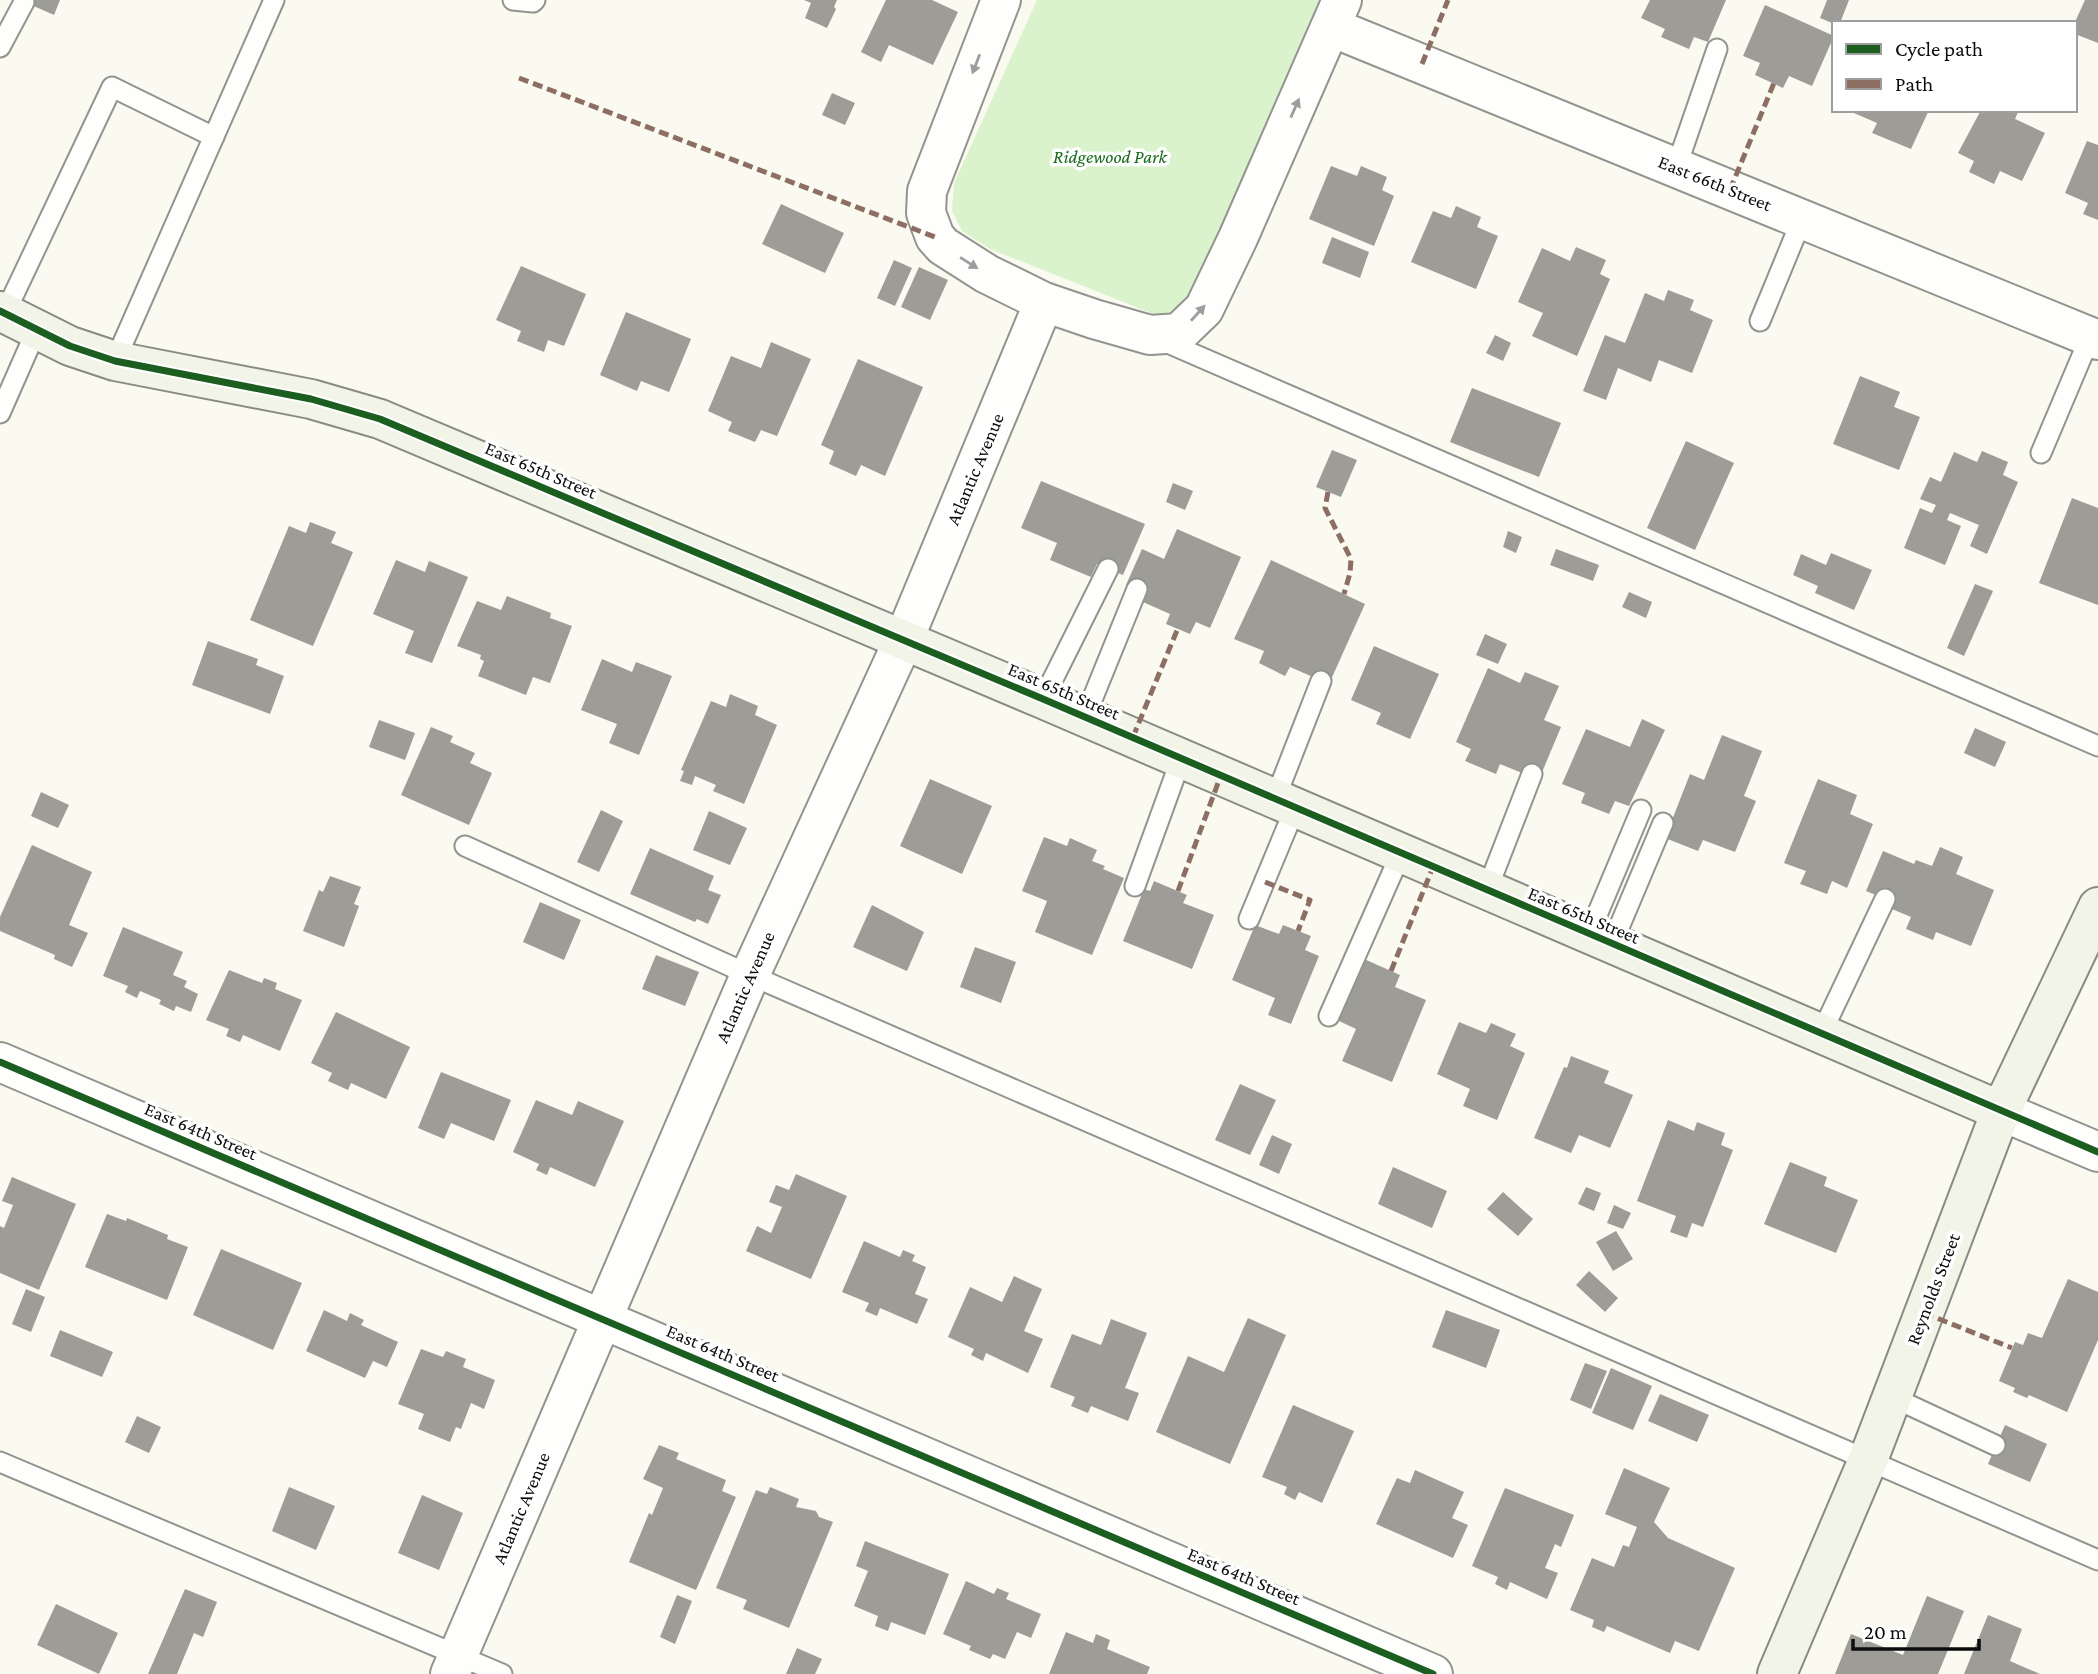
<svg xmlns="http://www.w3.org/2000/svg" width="2098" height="1674" viewBox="0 0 2098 1674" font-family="'Crimson Pro',serif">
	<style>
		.green { fill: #daf3cd }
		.building { fill: #9d9c96 }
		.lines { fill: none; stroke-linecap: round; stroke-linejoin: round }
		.lane-casing { stroke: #93938f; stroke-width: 23 }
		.street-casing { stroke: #93938f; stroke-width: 42 }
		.secondary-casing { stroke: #8a8a85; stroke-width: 42 }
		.lane { stroke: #fefefd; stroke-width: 19 }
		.street { stroke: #fefefd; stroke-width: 38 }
		.secondary { stroke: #f2f4e8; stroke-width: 38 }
		.quiet { stroke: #8d6e63; stroke-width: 5; stroke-dasharray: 10 5; stroke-linecap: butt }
		.cycleway-casing { stroke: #fff; stroke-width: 11 }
		.cycleway { stroke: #1b5e20; stroke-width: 7 }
		.oneway { fill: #9d9d9d }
		.labels { text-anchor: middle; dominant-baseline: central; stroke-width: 7; stroke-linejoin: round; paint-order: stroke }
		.park-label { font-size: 19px; font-style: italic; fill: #166a1b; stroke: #fff }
		.street-label { font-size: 19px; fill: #0c0c0c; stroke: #fff }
	</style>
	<rect width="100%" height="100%" fill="#fafaf0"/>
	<path class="green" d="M 1037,0 L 1319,0 L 1190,299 L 1180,312 L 1161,317 L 990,249 L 962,231 L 952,211 L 954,183 Z"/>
	<path class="building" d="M 20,0 L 60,0 L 54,15 Z
		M 804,0 L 837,0 L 834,7 L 836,9 L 827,28 L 805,18 L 811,3 Z
		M 886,0 L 932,0 L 958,12 L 933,65 L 889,45 L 881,62 L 861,52 Z
		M 1650,0 L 1726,0 L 1708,42 L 1694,37 L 1689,49 L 1661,37 L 1665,29 L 1641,18 Z
		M 1827,0 L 1849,0 L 1840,23 L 1832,23 L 1820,18 Z
		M 2085,0 L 2098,0 L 2098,43 L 2075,34 L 2075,22 Z
		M 1765,5 L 1834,36 L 1812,86 L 1789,76 L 1783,88 L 1755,75 L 1760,63 L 1743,56 Z
		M 832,93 L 855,103 L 845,125 L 822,115 Z
		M 1847,110 L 1929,110 L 1911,149 L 1872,133 L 1877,123 Z
		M 1981,110 L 2019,110 L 2015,119 L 2045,133 L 2022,181 L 2000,171 L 1994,184 L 1969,172 L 1974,161 L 1958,153 Z
		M 2087,141 L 2098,145 L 2098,220 L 2083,214 L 2088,203 L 2065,193 Z
		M 1331,166 L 1357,176 L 1361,166 L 1387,177 L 1382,190 L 1394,196 L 1374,246 L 1309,219 Z
		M 781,204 L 844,233 L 825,273 L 762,244 Z
		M 1456,206 L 1481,217 L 1477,227 L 1498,236 L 1476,289 L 1411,262 L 1433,211 L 1451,218 Z
		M 1332,237 L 1369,252 L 1360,278 L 1322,263 Z
		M 1576,247 L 1606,260 L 1600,274 L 1610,279 L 1577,356 L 1532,336 L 1543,313 L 1518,302 L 1542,248 L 1570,261 Z
		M 894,260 L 912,268 L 895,306 L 877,298 Z
		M 521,266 L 586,294 L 564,346 L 548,340 L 544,352 L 517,341 L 521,331 L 496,320 Z
		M 919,267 L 948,280 L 930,320 L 901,307 Z
		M 1668,290 L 1694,300 L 1690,310 L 1713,320 L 1692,373 L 1659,360 L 1651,382 L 1618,368 L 1606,400 L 1583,391 L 1605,335 L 1625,343 L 1645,293 L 1664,301 Z
		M 626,312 L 691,339 L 669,392 L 641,381 L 637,391 L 600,375 Z
		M 1495,335 L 1511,343 L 1503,361 L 1486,353 Z
		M 771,342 L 811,359 L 777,436 L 761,430 L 755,442 L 728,431 L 732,422 L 708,411 L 731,356 L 761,368 Z
		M 858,359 L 923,387 L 885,476 L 861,465 L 856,476 L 829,464 L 834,451 L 821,445 Z
		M 1860,376 L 1900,392 L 1894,407 L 1920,417 L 1899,470 L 1833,444 Z
		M 1472,388 L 1561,423 L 1539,477 L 1450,442 Z
		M 1686,441 L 1734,463 L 1695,550 L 1647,528 Z
		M 1332,450 L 1357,460 L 1341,497 L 1316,487 Z
		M 1982,451 L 2008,462 L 2003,475 L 2018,482 L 1987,554 L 1970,546 L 1979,525 L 1950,513 L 1947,520 L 1961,526 L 1945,565 L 1904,548 L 1920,508 L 1932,513 L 1936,505 L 1920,499 L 1930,477 L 1941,482 L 1954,452 L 1977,462 Z
		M 1041,481 L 1145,524 L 1123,575 L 1097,564 L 1091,577 L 1050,560 L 1057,543 L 1021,528 Z
		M 1173,483 L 1193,491 L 1185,510 L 1166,502 Z
		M 2072,498 L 2098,508 L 2098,605 L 2039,583 Z
		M 310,522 L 336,532 L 331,543 L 353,552 L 313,646 L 250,620 L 289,526 L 306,533 Z
		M 1177,529 L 1241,557 L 1210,628 L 1196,622 L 1190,634 L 1166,624 L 1170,614 L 1143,602 L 1147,594 L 1126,585 L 1142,549 L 1164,559 Z
		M 1508,531 L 1522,537 L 1516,553 L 1503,547 Z
		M 1556,549 L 1599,565 L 1593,581 L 1550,565 Z
		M 1831,553 L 1872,570 L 1854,610 L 1815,593 L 1818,586 L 1793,575 L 1801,554 L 1826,565 Z
		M 396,560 L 425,572 L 429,561 L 468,577 L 432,663 L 405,653 L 414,631 L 373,614 Z
		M 1271,560 L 1365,604 L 1329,684 L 1290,667 L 1285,676 L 1259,663 L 1264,651 L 1234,639 Z
		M 1975,584 L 1993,591 L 1964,656 L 1947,648 Z
		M 1629,592 L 1652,602 L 1646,618 L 1622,607 Z
		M 507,596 L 551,613 L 550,618 L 572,626 L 550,683 L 533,677 L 526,695 L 478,676 L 484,661 L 480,659 L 481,655 L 457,646 L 477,601 L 501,610 Z
		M 1485,634 L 1507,644 L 1498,664 L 1476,655 Z
		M 208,641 L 258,659 L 256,665 L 284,676 L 270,714 L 192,685 Z
		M 1374,646 L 1439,674 L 1410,739 L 1376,724 L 1381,713 L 1351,700 Z
		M 602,659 L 632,672 L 636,662 L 672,676 L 639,755 L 609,743 L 617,724 L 581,710 Z
		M 1488,668 L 1520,683 L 1525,672 L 1559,686 L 1544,720 L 1561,727 L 1540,777 L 1523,769 L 1522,773 L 1500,764 L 1496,774 L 1465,761 L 1471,749 L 1456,742 Z
		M 730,694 L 758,706 L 755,715 L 777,725 L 744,804 L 713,791 L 716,785 L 695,776 L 692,785 L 680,781 L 684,771 L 681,770 L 711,701 L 726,707 Z
		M 1642,719 L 1665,730 L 1629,806 L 1615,801 L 1609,814 L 1581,803 L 1585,793 L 1562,784 L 1586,729 L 1630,747 Z
		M 379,720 L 415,733 L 405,760 L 369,747 Z
		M 431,727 L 453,736 L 450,742 L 475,753 L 470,763 L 492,773 L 469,825 L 401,795 Z
		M 1975,728 L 2006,742 L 1995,767 L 1964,753 Z
		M 1722,735 L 1762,751 L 1744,796 L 1756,801 L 1735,852 L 1703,840 L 1698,851 L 1665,838 L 1690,774 L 1704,780 Z
		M 930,779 L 992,806 L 962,874 L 900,846 Z
		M 1818,779 L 1857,795 L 1850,814 L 1873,824 L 1847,888 L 1832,881 L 1827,894 L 1800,884 L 1806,871 L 1784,863 Z
		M 41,792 L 69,805 L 58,828 L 31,816 Z
		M 601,810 L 623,821 L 599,872 L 577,862 Z
		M 709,811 L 747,828 L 730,865 L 693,850 Z
		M 1044,837 L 1067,846 L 1070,838 L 1097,850 L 1092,861 L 1105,866 L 1103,869 L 1124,878 L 1092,955 L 1035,932 L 1047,901 L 1022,891 Z
		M 32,845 L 92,872 L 69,925 L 88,933 L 72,967 L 54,959 L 55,955 L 0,931 L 0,917 Z
		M 1940,847 L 1963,857 L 1956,874 L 1994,890 L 1971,946 L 1936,932 L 1933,940 L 1906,929 L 1911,917 L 1892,909 L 1895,903 L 1866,891 L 1883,851 L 1914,864 L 1916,860 L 1932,866 Z
		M 650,848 L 714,876 L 708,890 L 721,895 L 708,924 L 697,919 L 695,922 L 630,894 Z
		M 330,876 L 361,887 L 354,904 L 359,906 L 344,947 L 303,931 L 319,890 L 323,892 Z
		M 1154,881 L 1187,895 L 1183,903 L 1214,915 L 1192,969 L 1123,941 L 1144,889 L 1150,891 Z
		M 540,902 L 581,920 L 564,960 L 523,942 Z
		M 872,905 L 924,932 L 907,971 L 853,947 Z
		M 1255,925 L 1279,934 L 1283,925 L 1311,936 L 1305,950 L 1319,956 L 1291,1024 L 1268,1015 L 1275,998 L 1232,980 Z
		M 123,927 L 183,952 L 173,975 L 187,981 L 184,987 L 198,994 L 191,1012 L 176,1006 L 174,1011 L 159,1004 L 161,1000 L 140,991 L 137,998 L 125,992 L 128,986 L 103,976 Z
		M 975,947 L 1016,962 L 1001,1003 L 960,987 Z
		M 656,955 L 699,972 L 685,1006 L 642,989 Z
		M 1364,959 L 1400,975 L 1395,987 L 1426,1000 L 1392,1082 L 1342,1061 L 1356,1029 L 1337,1020 Z
		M 229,970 L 262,983 L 264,978 L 277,983 L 275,989 L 302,1000 L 280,1051 L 243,1035 L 240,1042 L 226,1036 L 229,1029 L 206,1020 Z
		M 336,1012 L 410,1047 L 386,1099 L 351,1083 L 348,1090 L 328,1081 L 332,1073 L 311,1063 Z
		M 1459,1022 L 1486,1033 L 1491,1023 L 1516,1034 L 1510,1046 L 1525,1053 L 1497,1120 L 1463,1106 L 1470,1089 L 1437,1074 Z
		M 1571,1056 L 1609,1071 L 1604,1083 L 1633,1095 L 1610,1148 L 1579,1135 L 1571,1153 L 1534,1138 L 1564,1067 L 1567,1068 Z
		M 441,1072 L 511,1100 L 494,1141 L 451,1123 L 444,1139 L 418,1128 Z
		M 1240,1084 L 1276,1100 L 1250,1155 L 1215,1140 Z
		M 536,1100 L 572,1115 L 578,1101 L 624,1121 L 595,1187 L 550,1167 L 547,1175 L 536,1170 L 539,1164 L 513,1152 Z
		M 1668,1120 L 1694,1131 L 1697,1122 L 1725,1133 L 1721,1145 L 1733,1150 L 1703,1227 L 1692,1223 L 1687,1238 L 1670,1232 L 1676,1216 L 1637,1201 Z
		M 1272,1135 L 1292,1144 L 1279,1174 L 1259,1165 Z
		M 1790,1162 L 1827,1177 L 1824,1186 L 1858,1200 L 1836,1253 L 1764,1224 Z
		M 1393,1167 L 1447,1191 L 1432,1228 L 1378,1204 Z
		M 796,1174 L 847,1196 L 811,1279 L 746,1251 L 757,1226 L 771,1233 L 782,1207 L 769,1202 L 776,1185 L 789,1190 Z
		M 12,1177 L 76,1204 L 39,1290 L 0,1273 L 0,1226 L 4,1228 L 13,1205 L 2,1201 Z
		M 1586,1187 L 1601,1193 L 1594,1211 L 1578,1204 Z
		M 1503,1192 L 1533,1219 L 1518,1236 L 1487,1209 Z
		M 1614,1205 L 1631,1213 L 1623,1229 L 1607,1223 Z
		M 107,1214 L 126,1221 L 127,1218 L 168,1235 L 167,1239 L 188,1247 L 167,1300 L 85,1267 Z
		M 1616,1231 L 1633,1259 L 1613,1271 L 1596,1242 Z
		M 864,1241 L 900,1257 L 903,1250 L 915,1255 L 912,1261 L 926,1267 L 915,1294 L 928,1299 L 917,1324 L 880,1308 L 877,1316 L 865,1311 L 869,1303 L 842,1292 Z
		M 221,1249 L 302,1283 L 273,1350 L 193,1315 Z
		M 1589,1271 L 1618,1298 L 1605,1312 L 1576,1285 Z
		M 1014,1276 L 1042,1289 L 1024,1331 L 1043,1339 L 1028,1373 L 986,1353 L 983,1361 L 971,1355 L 974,1349 L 948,1337 L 970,1287 L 1002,1302 Z
		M 2068,1279 L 2098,1292 L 2098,1340 L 2067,1412 L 2029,1395 L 2027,1398 L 2013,1392 L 2015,1388 L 1999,1381 L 2015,1342 L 2023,1345 L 2028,1333 L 2042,1338 Z
		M 26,1289 L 45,1297 L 31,1332 L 12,1324 Z
		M 324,1310 L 347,1321 L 350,1313 L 364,1320 L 361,1325 L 398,1342 L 387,1367 L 373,1361 L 365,1378 L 306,1351 Z
		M 1446,1310 L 1500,1330 L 1486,1368 L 1432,1347 Z
		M 1248,1318 L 1286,1335 L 1230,1464 L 1156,1432 L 1188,1356 L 1224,1372 Z
		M 1111,1319 L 1147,1333 L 1125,1388 L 1139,1393 L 1128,1421 L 1091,1406 L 1088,1413 L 1071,1406 L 1075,1397 L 1050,1387 L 1072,1334 L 1101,1345 Z
		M 60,1330 L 113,1352 L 102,1377 L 50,1356 Z
		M 421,1349 L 443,1357 L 446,1351 L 466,1359 L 463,1367 L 495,1380 L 484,1409 L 471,1403 L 461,1429 L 456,1427 L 450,1442 L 418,1429 L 424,1414 L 398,1404 Z
		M 1585,1363 L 1607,1371 L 1591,1409 L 1570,1400 Z
		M 1611,1368 L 1652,1386 L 1633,1430 L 1592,1413 Z
		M 1660,1394 L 1709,1415 L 1697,1442 L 1648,1421 Z
		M 1293,1405 L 1354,1431 L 1322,1503 L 1299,1492 L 1295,1500 L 1284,1494 L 1287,1487 L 1262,1477 Z
		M 137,1416 L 161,1427 L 149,1453 L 125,1442 Z
		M 2005,1425 L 2047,1444 L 2030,1482 L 1988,1464 Z
		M 659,1445 L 679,1453 L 676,1459 L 726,1480 L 722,1491 L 736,1497 L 696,1590 L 629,1562 L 649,1513 L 652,1515 L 663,1488 L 643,1479 Z
		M 1624,1468 L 1670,1488 L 1654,1522 L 1668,1538 L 1735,1568 L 1699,1651 L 1675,1641 L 1670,1653 L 1607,1626 L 1604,1632 L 1592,1627 L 1594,1620 L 1570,1610 L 1592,1558 L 1614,1567 L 1623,1545 L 1629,1547 L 1637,1527 L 1605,1514 Z
		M 1415,1470 L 1464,1492 L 1452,1518 L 1468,1525 L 1453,1558 L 1376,1524 L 1397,1478 L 1410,1483 Z
		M 289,1487 L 335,1506 L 316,1550 L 272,1531 Z
		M 770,1487 L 799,1499 L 796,1507 L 816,1511 L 819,1517 L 833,1522 L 789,1628 L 743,1609 L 747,1600 L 716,1588 L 756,1490 L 767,1494 Z
		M 1505,1488 L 1574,1515 L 1561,1547 L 1555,1544 L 1545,1568 L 1558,1573 L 1547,1599 L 1510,1582 L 1507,1590 L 1495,1584 L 1498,1577 L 1472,1566 Z
		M 422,1495 L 463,1513 L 439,1570 L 398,1553 Z
		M 865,1541 L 949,1574 L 925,1635 L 891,1622 L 888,1631 L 875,1626 L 878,1616 L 854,1606 L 868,1571 L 856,1566 Z
		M 966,1581 L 994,1594 L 997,1588 L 1009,1593 L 1006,1599 L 1041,1614 L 1031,1638 L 1017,1632 L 1005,1659 L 993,1654 L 990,1659 L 969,1650 L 971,1646 L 943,1634 Z
		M 185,1589 L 217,1602 L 203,1637 L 194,1633 L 177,1674 L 148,1674 Z
		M 677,1595 L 692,1601 L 675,1644 L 660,1637 Z
		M 1927,1596 L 1964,1611 L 1938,1674 L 1835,1674 L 1851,1634 L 1903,1655 Z
		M 56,1604 L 118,1633 L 99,1674 L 37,1645 Z
		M 1988,1615 L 2022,1629 L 2010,1661 L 2040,1674 L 1964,1674 Z
		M 1066,1632 L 1093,1643 L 1096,1634 L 1110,1640 L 1107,1649 L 1150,1667 L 1147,1674 L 1049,1674 Z
		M 797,1648 L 822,1659 L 815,1674 L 786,1674 Z"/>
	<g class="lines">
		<g class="lane-casing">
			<path id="lane" d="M 513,0 L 533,2 L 535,0
				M 0,47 L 24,2
				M 1676,168 L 1717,49
				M 5,313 L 112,87 L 214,137
				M 1760,321 L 1802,219
				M 1161,340 L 2098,746
				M 115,361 L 274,0
				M 0,413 L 37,329
				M 2041,453 L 2090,337
				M 1043,699 L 1108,569
				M 1085,717 L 1137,589
				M 1275,799 L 1321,681
				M 465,846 L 750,975 L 2098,1560
				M 1135,886 L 1181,759
				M 1487,890 L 1532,774
				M 1249,919 L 1295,808
				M 1589,934 L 1641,810
				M 1612,944 L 1663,823
				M 1329,1016 L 1401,853
				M 1821,1034 L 1885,899
				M 1892,1397 L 1995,1445
				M 0,1462 L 502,1674"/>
		</g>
		<g class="street-casing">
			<path id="street" d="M 1001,0 L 927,191 L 926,213 L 935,237 L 943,246 L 987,274 L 1044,302 L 1094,319 L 1150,335 L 1179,333 L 1204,309 L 1238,238 L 1342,0
				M 1331,27 L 2098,340
				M 0,1062 L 1433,1674
				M 2001,1111 L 2098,1152
				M 450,1674 L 750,975 L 904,639 L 1044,302"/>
		</g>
		<g class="secondary-casing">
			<path id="secondary" d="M 0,311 L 70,346 L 115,361 L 311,399 L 380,419 L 1043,699 L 2001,1111
				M 1777,1674 L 1868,1460 L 2001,1111 L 2098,907"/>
		</g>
		<use href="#lane" class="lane"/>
		<use href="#street" class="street"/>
		<use href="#secondary" class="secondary"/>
		<path class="quiet" d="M 1422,64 L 1448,0
			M 519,78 L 935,237
			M 1730,190 L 1774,83
			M 1328,492 L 1325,508 L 1351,559 L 1350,573 L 1344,594
			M 1133,737 L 1178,628
			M 1265,882 L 1310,900 L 1298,931
			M 1178,891 L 1221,775
			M 1391,971 L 1433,867
			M 1924,1313 L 2012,1348"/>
		<g class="cycleway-casing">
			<path id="cycleway" d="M 0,311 L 70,346 L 115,361 L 311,399 L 380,419 L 1043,699 L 2098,1152
				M 0,1062 L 1433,1674"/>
		</g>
		<use href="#cycleway" class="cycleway"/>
	</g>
	<defs><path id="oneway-solid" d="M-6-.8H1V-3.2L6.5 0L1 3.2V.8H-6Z" transform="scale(1.75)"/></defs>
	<g class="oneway">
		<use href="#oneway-solid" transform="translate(976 64) rotate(111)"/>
		<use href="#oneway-solid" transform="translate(1295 108) rotate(-66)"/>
		<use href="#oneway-solid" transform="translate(969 263) rotate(32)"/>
		<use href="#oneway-solid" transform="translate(1198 313) rotate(-48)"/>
	</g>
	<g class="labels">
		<g class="park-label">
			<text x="1110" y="156">Ridgewood Park</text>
		</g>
		<g class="street-label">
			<text transform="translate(1715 183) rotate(22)">East 66th Street</text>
			<text transform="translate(975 469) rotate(-67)">Atlantic Avenue</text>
			<text transform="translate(541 470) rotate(23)">East 65th Street</text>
			<text transform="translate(1064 691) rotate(23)">East 65th Street</text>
			<text transform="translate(1584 915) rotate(23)">East 65th Street</text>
			<text transform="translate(745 987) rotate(-66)">Atlantic Avenue</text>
			<text transform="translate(201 1131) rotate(23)">East 64th Street</text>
			<text transform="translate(1933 1289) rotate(-69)">Reynolds Street</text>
			<text transform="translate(723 1353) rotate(23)">East 64th Street</text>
			<text transform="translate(521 1508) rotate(-67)">Atlantic Avenue</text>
			<text transform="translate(1244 1576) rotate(23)">East 64th Street</text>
		</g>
	</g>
	<rect x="1832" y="21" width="245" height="91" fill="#ffffff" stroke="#9e9e9e" stroke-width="2"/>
	<rect x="1846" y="44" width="35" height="10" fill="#1b5e20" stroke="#9e9e9e" stroke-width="2"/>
	<text x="1895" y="56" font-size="21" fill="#0c0c0c">Cycle path</text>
	<rect x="1846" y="79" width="35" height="10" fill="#8d6e63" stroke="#9e9e9e" stroke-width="2"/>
	<text x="1895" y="91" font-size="21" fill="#0c0c0c">Path</text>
	<path d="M1853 1639v10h126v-10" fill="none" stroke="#0c0c0c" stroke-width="3.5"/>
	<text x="1864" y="1639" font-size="21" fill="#0c0c0c" stroke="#ffffff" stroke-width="5" paint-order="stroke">20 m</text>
</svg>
